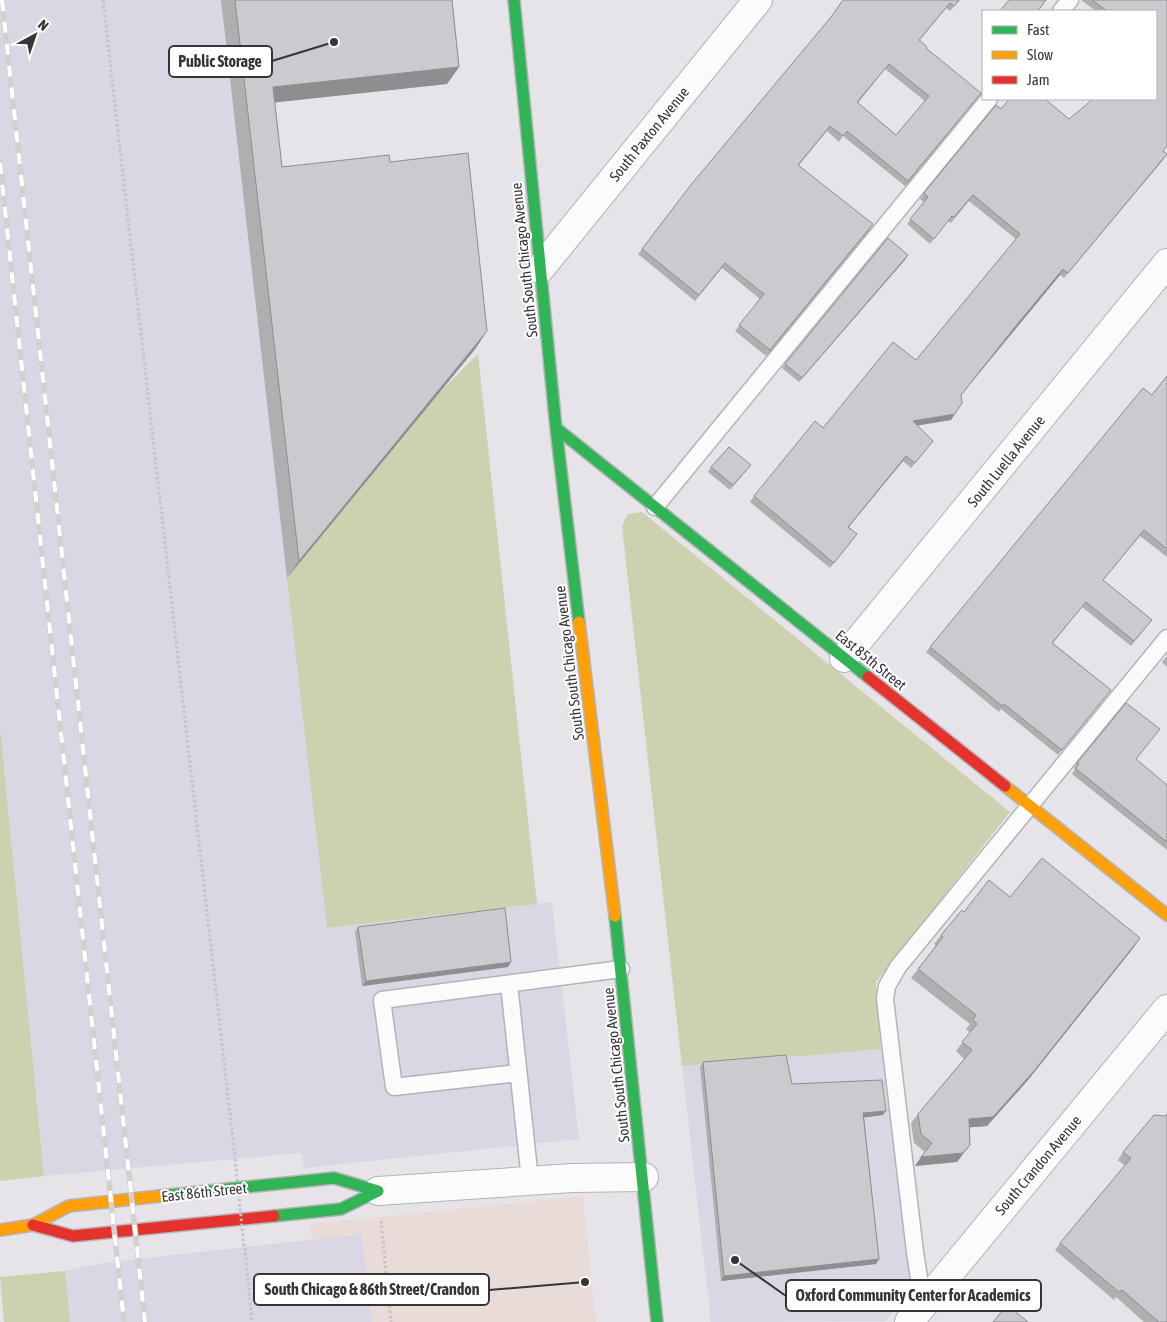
<svg xmlns="http://www.w3.org/2000/svg" width="1167" height="1322" viewBox="0 0 1167 1322" font-family="'Asap Condensed',sans-serif">
	<style>
		.built { fill: #dbd6e3 }
		.industrial { fill: #e9dbd8 }
		.green { fill: #cdd1af }
		.lines { fill: none; stroke-linecap: round; stroke-linejoin: round }
		.lane-casing { stroke: #b4b3b7; stroke-width: 19 }
		.street-casing { stroke: #b4b3b7; stroke-width: 30 }
		.fast-casing { stroke: #b4b3b7; stroke-width: 14 }
		.slow-casing { stroke: #b4b3b7; stroke-width: 14 }
		.jam-casing { stroke: #b4b3b7; stroke-width: 14 }
		.path { stroke: #c4c3c5; stroke-width: 3; stroke-dasharray: 2.5 2.5; stroke-linecap: butt }
		.lane { stroke: #fbfbfc; stroke-width: 16 }
		.street { stroke: #fbfbfc; stroke-width: 28 }
		.fast { stroke: #30b455; stroke-width: 11 }
		.slow { stroke: #ff9f0a; stroke-width: 11 }
		.jam { stroke: #e5322d; stroke-width: 11 }
		.rail-casing { stroke: #d2d1d2; stroke-width: 5.5 }
		.rail { stroke: #fff; stroke-width: 4; stroke-dasharray: 11; stroke-linecap: butt }
		.path-bridge { stroke: #c4c3c5; stroke-width: 3; stroke-dasharray: 2.5 2.5; stroke-linecap: butt }
		.wall { fill: #afaeb1; fill-rule: evenodd }
		.shaded-wall { fill: #8f8d90 }
		.building { fill: #cccace; stroke: #8f8d90; fill-rule: evenodd }
		.labels { text-anchor: middle; dominant-baseline: central; stroke-width: 4; stroke-linejoin: round; paint-order: stroke }
		.street-label { font-size: 15px; fill: #363439; stroke: #fff }
		.leader { fill: none; stroke: #363439; stroke-width: 2 }
		.callout-dot { fill: #363439; stroke: #fff; stroke-width: 2 }
		.callout { fill: #fff; stroke: #363439; stroke-width: 2 }
		.callout-label { font-size: 16px; text-anchor: middle; font-weight: bold; fill: #363439 }
	</style>
	<rect width="100%" height="100%" fill="#e6e4e9"/>
	<path class="built" d="M 0,0 L 221,0 L 328,928 L 552,902 L 579,1139 L 304,1168 L 302,1153 L 44,1176 L 0,726 Z
		M 890,1048 L 918,1279 L 886,1321 L 711,1322 L 682,1066 Z
		M 362,1234 L 372,1322 L 70,1322 L 65,1271 L 103,1263 Z"/>
	<path class="industrial" d="M 583,1196 L 596,1322 L 372,1322 L 362,1234 L 312,1240 L 310,1224 Z"/>
	<path class="green" d="M 478,354 L 537,904 L 327,928 L 287,578 L 437,395 Z
		M 642,512 L 1010,812 L 876,982 L 881,1049 L 682,1066 L 622,526 L 628,514 Z
		M 0,726 L 44,1176 L 0,1181 Z
		M 65,1271 L 70,1322 L 4,1322 L 0,1277 Z"/>
	<g class="lines">
		<g class="lane-casing">
			<path id="lane" d="M 1061,11 L 1070,0
				M 655,507 L 989,99
				M 509,984 L 530,1180
				M 518,1073 L 394,1087 L 382,1000 L 621,969
				M 923,1304 L 915,1252 L 885,999 L 887,986 L 898,967 L 1167,638"/>
		</g>
		<g class="street-casing">
			<path id="street" d="M 540,269 L 758,0
				M 844,658 L 1167,263
				M 378,1191 L 573,1178 L 644,1177
				M 909,1322 L 1167,1009"/>
		</g>
		<g class="fast-casing">
			<path id="fast" d="M 514,0 L 556,428 L 579,622
				M 556,428 L 868,677
				M 615,916 L 657,1322
				M 160,1196 L 334,1178 L 378,1191 L 341,1209 L 274,1216"/>
		</g>
		<g class="slow-casing">
			<path id="slow" d="M 579,622 L 615,916
				M 1005,786 L 1167,915
				M 0,1230 L 33,1225 L 69,1206 L 160,1196"/>
		</g>
		<g class="jam-casing">
			<path id="jam" d="M 868,677 L 1005,786
				M 33,1225 L 73,1236 L 274,1216"/>
		</g>
		<path class="path" d="M 103,0 L 235,1158
			M 381,1221 L 391,1322
			M 245,1248 L 252,1322"/>
		<use href="#lane" class="lane"/>
		<use href="#street" class="street"/>
		<use href="#fast" class="fast"/>
		<use href="#slow" class="slow"/>
		<use href="#jam" class="jam"/>
		<g class="rail-casing">
			<path id="rail" d="M 2,0 L 145,1322
				M 0,163 L 124,1322"/>
		</g>
		<use href="#rail" class="rail"/>
		<path class="path-bridge" d="M 235,1159 L 244,1247"/>
	</g>
	<path class="wall" d="M 221,0 L 452,0 L 459,67 L 447,84 L 275,102 L 282,167 L 390,162 L 476,348 L 287,578 Z
		M 843,0 L 960,0 L 950,11 L 946,8 L 920,40 L 926,48 L 977,98 L 905,186 L 843,136 L 839,142 L 827,131 L 799,165 L 869,230 L 766,356 L 735,331 L 760,299 L 722,268 L 695,301 L 638,254 L 831,17 ZM 885,69 L 925,101 L 896,135 L 858,103 Z
		M 1081,0 L 1167,0 L 1163,151 L 1167,154 L 1064,278 L 1060,275 L 1016,328 L 961,395 L 951,420 L 917,425 L 933,441 L 911,468 L 903,461 L 849,527 L 857,534 L 830,568 L 750,502 L 754,496 L 823,428 L 916,360 L 1016,239 L 969,201 L 951,223 L 948,221 L 930,244 L 907,224 L 924,202 L 920,199 L 924,193 L 1001,109 L 1069,119 L 1156,99 L 1156,11 L 1096,11 Z
		M 908,255 L 799,382 L 782,368 L 785,364 Z
		M 1167,376 L 1167,557 L 1140,536 L 1103,580 L 1152,620 L 1131,646 L 1082,607 L 1053,643 L 1111,690 L 1058,755 L 1001,709 L 999,712 L 926,652 L 930,647 L 1152,395 Z
		M 711,467 L 747,470 L 730,490 L 708,472 Z
		M 1167,656 L 1167,667 L 1162,662 Z
		M 1156,734 L 1136,759 L 1167,785 L 1167,850 L 1072,774 L 1075,769 L 1074,768 L 1077,763 Z
		M 1010,897 L 1134,947 L 1028,1080 L 987,1126 L 969,1127 L 963,1154 L 957,1162 L 915,1166 L 925,1152 L 914,1143 L 911,1123 L 918,1114 L 964,1059 L 956,1051 L 970,1033 L 966,1029 L 970,1024 L 911,978 L 936,946 L 934,944 L 941,935 L 964,912 Z
		M 358,927 L 511,962 L 508,967 L 362,986 L 355,932 Z
		M 703,1062 L 792,1084 L 883,1115 L 864,1117 L 879,1259 L 876,1264 L 721,1281 L 700,1067 Z
		M 1165,1116 L 1167,1322 L 1144,1322 L 1116,1297 L 1114,1300 L 1055,1250 L 1060,1243 L 1125,1166 L 1118,1160 L 1123,1152 Z"/>
	<path class="shaded-wall" d="M 459,67 L 447,84 L 261,104 L 273,87 Z
		M 981,93 L 977,98 L 905,186 L 908,181 Z
		M 1167,154 L 1163,160 L 1064,278 L 1068,273 Z
		M 873,224 L 869,230 L 766,356 L 770,350 Z
		M 908,255 L 905,260 L 799,382 L 802,378 Z
		M 1063,269 L 1060,275 L 957,400 L 1019,322 Z
		M 487,331 L 476,348 L 287,578 L 299,561 Z
		M 955,414 L 951,420 L 909,427 L 913,421 Z
		M 906,456 L 903,461 L 844,532 L 848,527 Z
		M 1140,938 L 1134,947 L 1028,1080 L 987,1126 L 963,1128 L 969,1119 Z
		M 511,962 L 508,967 L 362,986 L 366,981 Z
		M 886,1111 L 883,1115 L 860,1118 L 863,1113 Z
		M 970,1145 L 957,1162 L 915,1166 L 921,1157 Z
		M 879,1259 L 876,1264 L 721,1281 L 724,1276 Z"/>
	<path class="building" d="M 235,0 L 452,0 L 459,67 L 273,87 L 282,167 L 389,155 L 390,162 L 468,153 L 487,331 L 299,561 Z
		M 843,0 L 959,0 L 954,6 L 950,3 L 919,40 L 927,47 L 926,48 L 981,93 L 908,181 L 847,131 L 843,136 L 830,126 L 798,165 L 873,224 L 770,350 L 739,325 L 764,294 L 725,263 L 699,295 L 642,249 L 690,186 L 831,17 ZM 889,64 L 929,96 L 896,135 L 857,102 Z
		M 1009,0 L 1046,0 L 1038,11 L 1000,11 Z
		M 1092,0 L 1167,0 L 1167,146 L 1163,151 L 1167,154 L 1068,273 L 1063,269 L 1019,322 L 961,395 L 962,403 L 955,414 L 913,421 L 933,441 L 915,463 L 906,456 L 848,527 L 857,534 L 834,563 L 754,496 L 815,421 L 823,428 L 893,342 L 916,360 L 1020,234 L 973,195 L 954,217 L 952,216 L 934,239 L 910,219 L 928,197 L 924,193 L 996,105 L 1001,109 L 1009,99 L 1045,99 L 1069,119 L 1086,105 L 1092,99 L 1156,99 L 1156,11 L 1107,11 Z
		M 888,238 L 908,255 L 802,378 L 785,364 Z
		M 1167,376 L 1167,549 L 1144,530 L 1103,580 L 1152,620 L 1134,641 L 1086,602 L 1052,643 L 1111,690 L 1062,750 L 1004,704 L 1002,706 L 930,647 L 1143,388 L 1152,395 Z
		M 729,447 L 751,465 L 733,485 L 711,467 Z
		M 1126,703 L 1160,729 L 1136,759 L 1167,785 L 1167,842 L 1075,768 L 1079,764 L 1077,763 Z
		M 1042,858 L 1140,938 L 1034,1071 L 993,1117 L 969,1119 L 970,1145 L 963,1153 L 921,1157 L 932,1143 L 921,1134 L 918,1114 L 972,1050 L 962,1042 L 977,1024 L 973,1020 L 976,1015 L 918,969 L 943,937 L 941,935 L 962,910 L 964,912 L 989,880 L 1010,897 Z
		M 505,908 L 511,962 L 366,981 L 358,927 Z
		M 786,1055 L 792,1084 L 882,1080 L 886,1111 L 863,1113 L 879,1259 L 724,1276 L 703,1062 Z
		M 1167,1114 L 1167,1322 L 1159,1322 L 1122,1290 L 1119,1292 L 1060,1243 L 1131,1158 L 1123,1152 L 1154,1115 L 1165,1116 Z
		M 1007,1305 L 1028,1322 L 993,1322 Z"/>
	<g class="labels">
		<g class="street-label">
			<text transform="translate(649 134) rotate(-51)">South Paxton Avenue</text>
			<text transform="translate(524 260) rotate(-96)">South South Chicago Avenue</text>
			<text transform="translate(1006 461) rotate(-51)">South Luella Avenue</text>
			<text transform="translate(871 660) rotate(39)">East 85th Street</text>
			<text transform="translate(569 663) rotate(-97)">South South Chicago Avenue</text>
			<text transform="translate(616 1065) rotate(-96)">South South Chicago Avenue</text>
			<text transform="translate(1038 1165) rotate(-50)">South Crandon Avenue</text>
			<text transform="translate(204 1192) rotate(-6)">East 86th Street</text>
		</g>
	</g>
	<path class="leader" d="M334 42L272 61M585 1282L489 1290M735 1260L786 1296"/>
	<g class="callout-dot">
		<circle cx="334" cy="42" r="5"/>
		<circle cx="585" cy="1282" r="5"/>
		<circle cx="735" cy="1260" r="5"/>
	</g>
	<g class="callout">
		<rect x="169" y="46" width="103" height="31" rx="5"/>
		<rect x="254" y="1274" width="235" height="31" rx="5"/>
		<rect x="786" y="1280" width="255" height="31" rx="5"/>
	</g>
	<g class="callout-label">
		<text x="220" y="67">Public Storage</text>
		<text x="372" y="1295">South Chicago &amp; 86th Street/Crandon</text>
		<text x="913" y="1301">Oxford Community Center for Academics</text>
	</g>
	<rect x="982" y="10" width="175" height="90" fill="#ffffff" stroke="#afaeb0"/>
	<rect x="992" y="26" width="25" height="8" fill="#30b455" stroke="#afaeb0"/>
	<text x="1027" y="35" font-size="15" fill="#363439">Fast</text>
	<rect x="992" y="51" width="25" height="8" fill="#ff9f0a" stroke="#afaeb0"/>
	<text x="1027" y="60" font-size="15" fill="#363439">Slow</text>
	<rect x="992" y="76" width="25" height="8" fill="#e5322d" stroke="#afaeb0"/>
	<text x="1027" y="85" font-size="15" fill="#363439">Jam</text>
	<g transform="translate(35 35) rotate(40)" stroke="#ffffff" stroke-width="4" paint-order="stroke">
	<path d="M0-4L9 19L0 12L-9 19Z" fill="#363439"/>
	<text y="-8" font-size="14" font-weight="bold" text-anchor="middle" fill="#363439">N</text>
	</g>
</svg>
